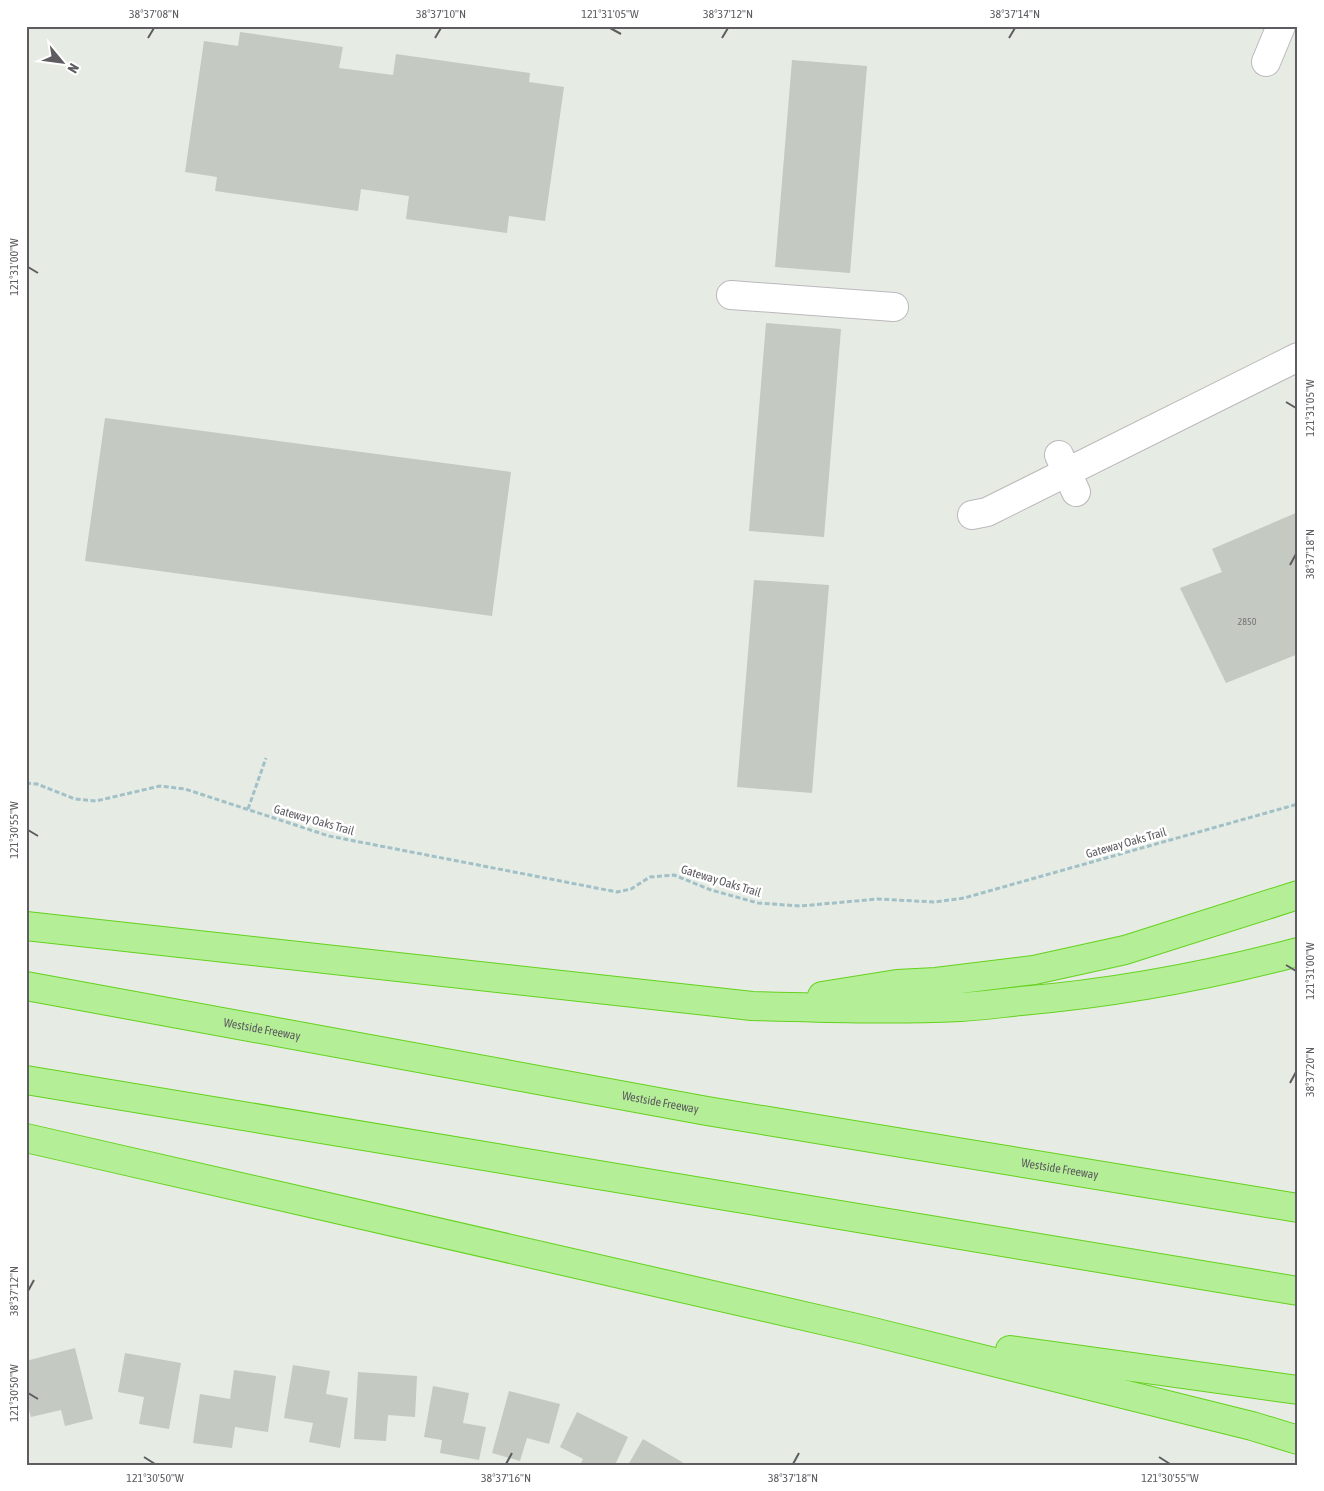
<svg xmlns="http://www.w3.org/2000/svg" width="1324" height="1491" viewBox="0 0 1324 1491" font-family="'Asap Condensed',sans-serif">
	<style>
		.building { fill: #c4c9c1 }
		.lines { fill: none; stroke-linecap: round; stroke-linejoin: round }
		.minor-casing { stroke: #bbb8bd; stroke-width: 30 }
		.highway-casing { stroke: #64d11d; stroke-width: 30 }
		.path { stroke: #a1c0c7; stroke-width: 3; stroke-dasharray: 5 2.5; stroke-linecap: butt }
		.minor { stroke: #fff; stroke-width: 28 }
		.highway { stroke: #b4ef97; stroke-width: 28 }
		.ticks { fill: none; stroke: #5e5b61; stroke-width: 2 }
		.labels { text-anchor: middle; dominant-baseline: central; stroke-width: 5; stroke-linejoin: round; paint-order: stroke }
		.number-label { font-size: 10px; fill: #787679 }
		.street-label { font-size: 12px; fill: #5e5b61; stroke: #fff }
		.neatline { fill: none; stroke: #5e5b61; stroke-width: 2 }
		.ticks-label { font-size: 12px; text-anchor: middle; fill: #5e5b61 }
	</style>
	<rect width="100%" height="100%" fill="#e6ece3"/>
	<path class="building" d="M 240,32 L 343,47 L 339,68 L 393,75 L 396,54 L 530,73 L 529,82 L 564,87 L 545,221 L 509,216 L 507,233 L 406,219 L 409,196 L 361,189 L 358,211 L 215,191 L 217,177 L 185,172 L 204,41 L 238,46 Z
		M 792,60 L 867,66 L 850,273 L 775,267 Z
		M 766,323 L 841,329 L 824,537 L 749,531 Z
		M 105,418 L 511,472 L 492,616 L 85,561 Z
		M 1298,512 L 1298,654 L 1226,683 L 1180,588 L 1222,572 L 1212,549 Z
		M 754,580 L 829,585 L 812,793 L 737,787 Z
		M 75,1348 L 93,1419 L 65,1426 L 61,1410 L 31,1417 L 26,1400 L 26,1361 Z
		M 125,1353 L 181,1363 L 169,1429 L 139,1424 L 144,1397 L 118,1392 Z
		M 293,1365 L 330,1371 L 326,1394 L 348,1398 L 340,1448 L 309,1442 L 313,1423 L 284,1418 Z
		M 234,1370 L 276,1376 L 268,1432 L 235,1427 L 232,1448 L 193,1443 L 200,1394 L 230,1399 Z
		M 358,1372 L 417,1376 L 415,1417 L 388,1415 L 386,1441 L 354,1439 Z
		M 433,1386 L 469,1393 L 463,1423 L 486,1427 L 479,1460 L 440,1453 L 442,1440 L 424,1437 Z
		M 509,1391 L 560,1404 L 549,1444 L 527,1438 L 520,1461 L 492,1453 Z
		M 577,1412 L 628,1437 L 615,1465 L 580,1465 L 583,1459 L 560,1447 Z
		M 643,1439 L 687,1465 L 628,1465 Z"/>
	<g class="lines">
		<g class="minor-casing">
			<path id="minor" d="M 1266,62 L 1281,26
				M 731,295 L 894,307
				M 1059,455 L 1076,492
				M 972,515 L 987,512 L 1298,357"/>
		</g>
		<g class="highway-casing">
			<g id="highway">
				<path d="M 26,926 L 752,1006 C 822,1008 891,1010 961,1007 C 981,1006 1001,1003 1021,1001 C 1115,993 1207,976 1298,952"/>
				<path id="s1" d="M 26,986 L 707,1111 L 1298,1208"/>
				<path d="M 822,996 L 897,984 L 936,982 L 1034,970 L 1125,950 L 1298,895"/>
				<path d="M 26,1080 L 1298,1291"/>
				<path d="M 26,1138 L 865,1330 L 1252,1426 L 1298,1440"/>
				<path d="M 1010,1350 L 1298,1390"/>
			</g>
		</g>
		<path class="path" d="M 26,783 L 37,784 L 75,799 L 96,801 L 160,786 L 185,789 L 329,836 L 617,892 L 631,889 L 650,877 L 674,875 L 711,890 L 758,903 L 800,906 L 878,899 L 934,902 L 964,898 L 1298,804
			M 248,809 L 266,758"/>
		<use href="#minor" class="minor"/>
		<use href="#highway" class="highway"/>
	</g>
	<path class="ticks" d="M 610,28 L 621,34M 148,38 L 154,28M 435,38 L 441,28M 722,38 L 728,28M 1009,38 L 1015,28M 28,267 L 38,273M 1286,402 L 1296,408M 1290,565 L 1296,554M 28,830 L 38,836M 1286,965 L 1296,971M 1290,1083 L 1296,1072M 28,1291 L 34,1280M 28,1393 L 38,1399M 144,1457 L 155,1464M 1159,1457 L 1170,1464M 506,1464 L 512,1453M 793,1464 L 799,1453"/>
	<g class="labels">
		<g class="number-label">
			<text x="1247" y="621">2850</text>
		</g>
		<g class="street-label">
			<text transform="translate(314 820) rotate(16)">Gateway Oaks Trail</text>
			<text transform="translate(1126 843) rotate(-16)">Gateway Oaks Trail</text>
			<text transform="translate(721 881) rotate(17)">Gateway Oaks Trail</text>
			<text stroke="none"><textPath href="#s1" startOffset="240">Westside Freeway</textPath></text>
			<text stroke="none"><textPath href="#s1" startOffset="645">Westside Freeway</textPath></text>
			<text stroke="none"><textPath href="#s1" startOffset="1050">Westside Freeway</textPath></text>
		</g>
	</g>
	<rect width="1324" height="1491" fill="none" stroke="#ffffff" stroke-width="55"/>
	<g transform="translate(62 62) rotate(119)" stroke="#ffffff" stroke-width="4" paint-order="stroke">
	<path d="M0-4L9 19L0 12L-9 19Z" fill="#5e5b61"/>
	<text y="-8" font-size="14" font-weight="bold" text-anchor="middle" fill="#5e5b61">N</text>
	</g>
	<rect x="28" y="28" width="1268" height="1436" class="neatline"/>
	<g class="ticks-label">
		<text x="154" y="18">38°37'08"N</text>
		<text x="441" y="18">38°37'10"N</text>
		<text x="610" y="18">121°31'05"W</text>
		<text x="728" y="18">38°37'12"N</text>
		<text x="1015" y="18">38°37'14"N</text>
		<text transform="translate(14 267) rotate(-90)" y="4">121°31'00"W</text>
		<text transform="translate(1310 408) rotate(-90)" y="4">121°31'05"W</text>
		<text transform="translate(1310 554) rotate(-90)" y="4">38°37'18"N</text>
		<text transform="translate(14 830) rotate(-90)" y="4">121°30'55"W</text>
		<text transform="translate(1310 971) rotate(-90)" y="4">121°31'00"W</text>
		<text transform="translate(1310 1072) rotate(-90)" y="4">38°37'20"N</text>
		<text transform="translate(14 1291) rotate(-90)" y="4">38°37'12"N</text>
		<text transform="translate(14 1393) rotate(-90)" y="4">121°30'50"W</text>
		<text x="155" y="1482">121°30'50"W</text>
		<text x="506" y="1482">38°37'16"N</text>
		<text x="793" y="1482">38°37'18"N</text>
		<text x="1170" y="1482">121°30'55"W</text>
	</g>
</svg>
